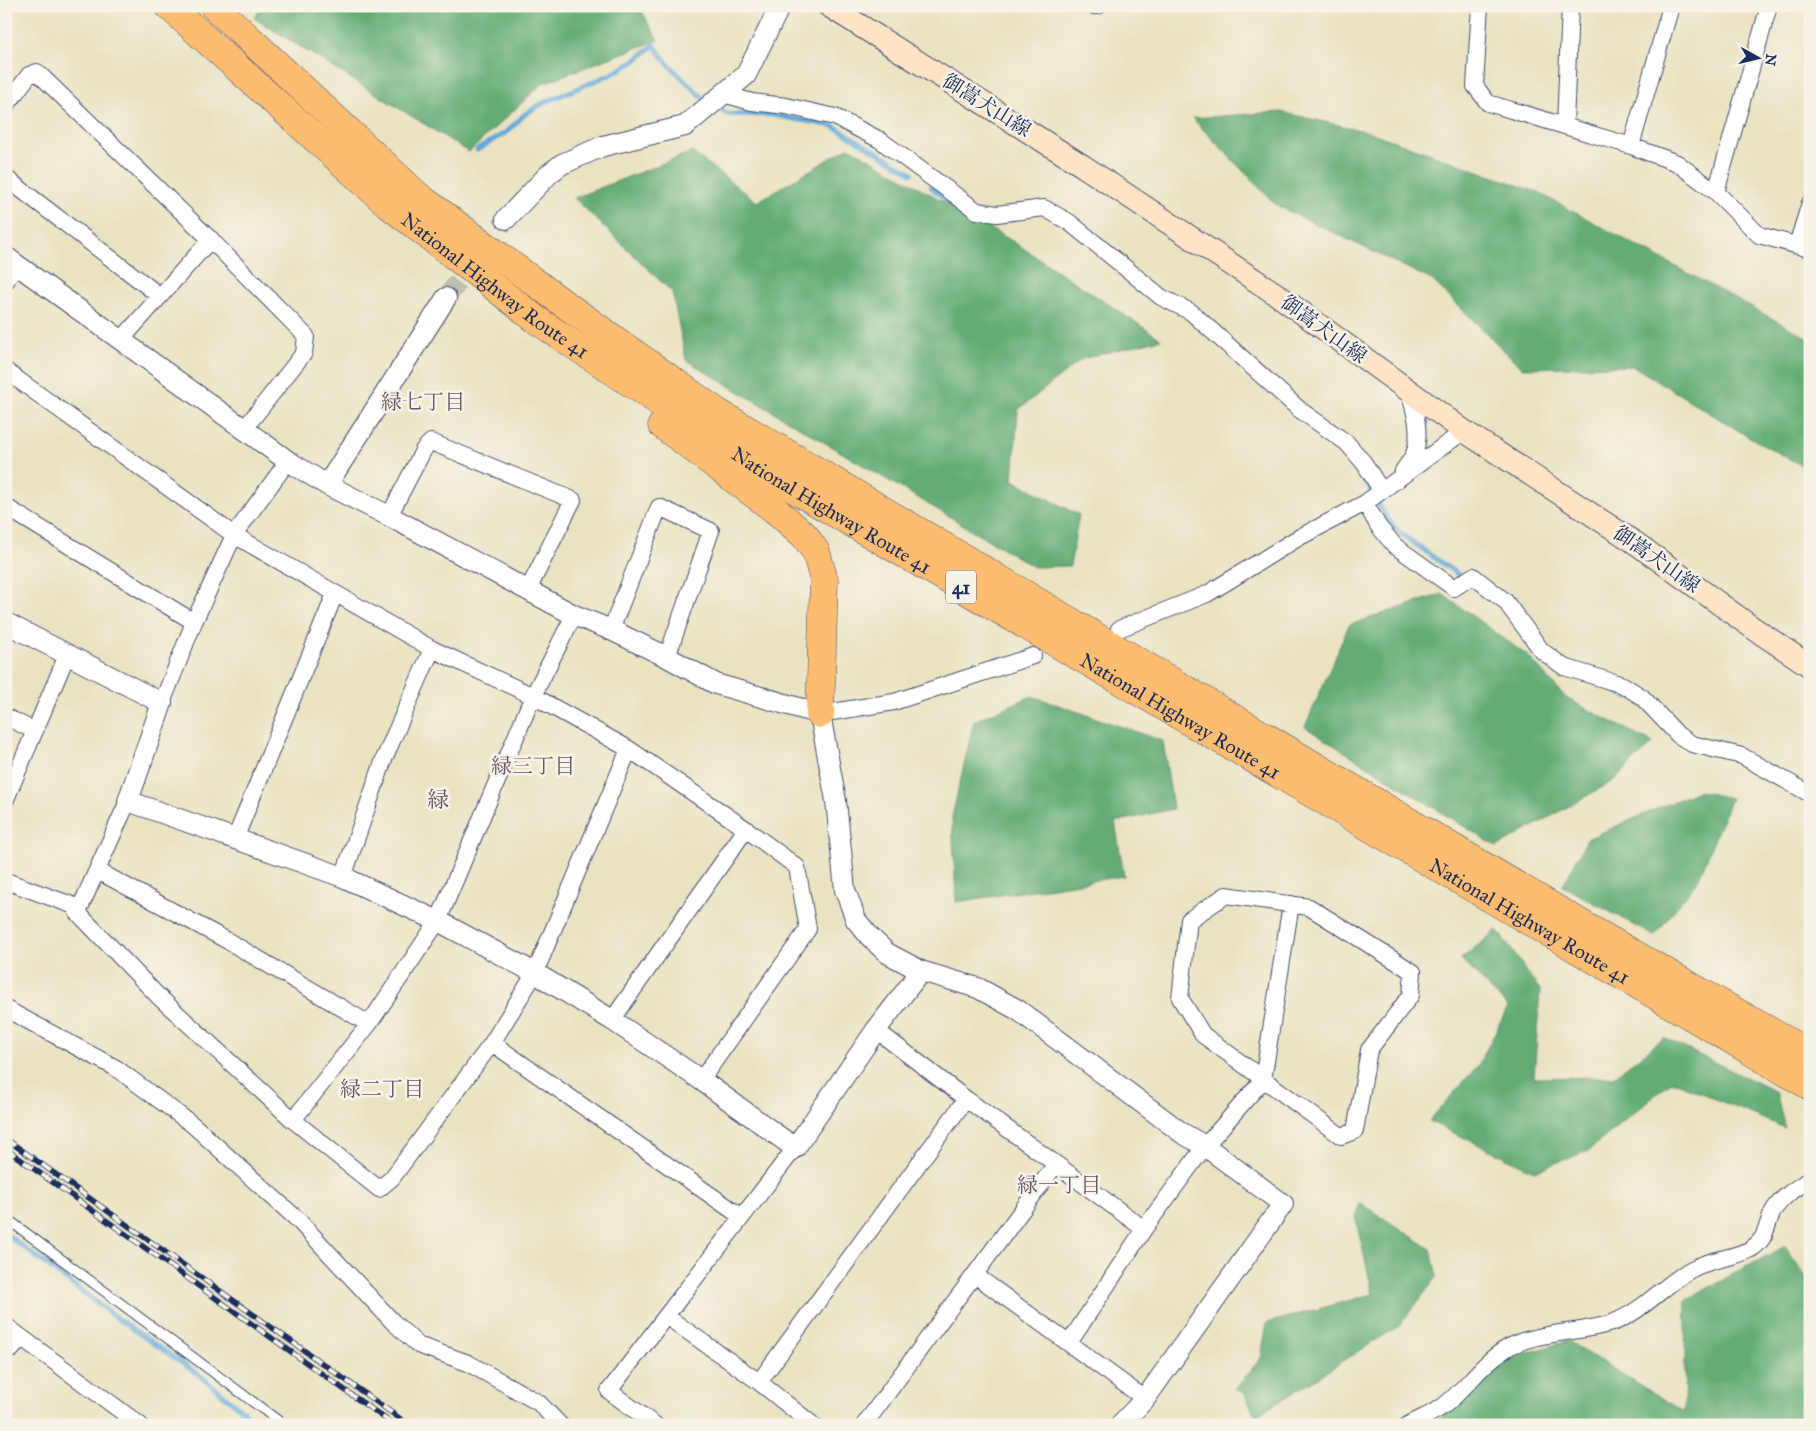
<svg xmlns="http://www.w3.org/2000/svg" width="1816" height="1431" viewBox="0 0 1816 1431" font-family="'IM FELL Great Primer','Noto Serif JP',serif">
	<style>
		.forest { fill: #64ad74; stroke: #406e69 }
		.lines { fill: none; stroke-linecap: round; stroke-linejoin: round }
		.stream { stroke: #62a8d8; stroke-width: 5 }
		.tertiary-tunnel { stroke: #c1bfad; stroke-width: 20; stroke-dasharray: 20 10; stroke-linecap: butt }
		.service-casing { stroke: #3a4a6d; stroke-width: 11 }
		.minor-casing { stroke: #3a4a6d; stroke-width: 18 }
		.tertiary-casing { stroke: #3a4a6d; stroke-width: 22 }
		.secondary-casing { stroke: #3a4a6d; stroke-width: 24 }
		.trunk-casing { stroke: #3a4a6d; stroke-width: 29 }
		.service { stroke: #fff; stroke-width: 9 }
		.minor { stroke: #fff; stroke-width: 16 }
		.tertiary { stroke: #fff; stroke-width: 20 }
		.secondary { stroke: #fee4c5; stroke-width: 22 }
		.trunk { stroke: #fdbc6f; stroke-width: 28 }
		.rail-casing { stroke: #1b2f5e; stroke-width: 5.5 }
		.rail { stroke: #f7f3e8; stroke-width: 4; stroke-dasharray: 11; stroke-linecap: butt }
		.labels { text-anchor: middle; dominant-baseline: central; stroke-width: 5; stroke-linejoin: round; paint-order: stroke }
		.shield { fill: #f7f3e8; stroke: #5d6a87; stroke-width: 1 }
		.shield-label { font-size: 19px; font-weight: bold; fill: #1b2f5e }
		.street-label { font-size: 20px; fill: #1b2f5e; stroke: #f7f3e8 }
		.neighbourhood-label { font-size: 21px; fill: #665867; stroke: #f7f3e8 }
		.quarter-label { font-size: 22px; fill: #665867; stroke: #f7f3e8 }
	</style>
	<rect width="100%" height="100%" fill="#f7f3e8"/>
	<filter id="ink" filterUnits="userSpaceOnUse"><feTurbulence type="fractalNoise" baseFrequency=".02" numOctaves="2"/><feDisplacementMap in="SourceGraphic" scale="10" xChannelSelector="R" yChannelSelector="G"/><feConvolveMatrix kernelMatrix="1 2 1 2 8 2 1 2 1" color-interpolation-filters="sRGB"/></filter>
	<filter id="wash" filterUnits="userSpaceOnUse"><feTurbulence type="fractalNoise" baseFrequency=".0096" numOctaves="4" result="noise"/><feDisplacementMap in="SourceGraphic" scale="20" xChannelSelector="R" yChannelSelector="G"/><feGaussianBlur stdDeviation="1.12" result="paint"/><feColorMatrix in="noise" values="0 0 0 0 0 0 0 0 0 0 0 0 0 0 0 0 0 1.4 0 .05"/><feComposite in="paint" operator="in"/></filter>
	<g filter="url(#wash)">
		<rect width="100%" height="100%" fill="#eae3c1"/>
		<path class="forest" d="M 263,6 L 639,6 L 658,40 L 543,83 L 469,152 L 254,18 Z
			M 1281,112 L 1369,132 L 1537,192 L 1810,339 L 1810,470 L 1744,434 L 1633,366 L 1522,368 L 1432,280 L 1276,205 L 1192,118 Z
			M 849,147 L 1012,241 L 1161,339 L 1082,359 L 1018,410 L 1013,480 L 1079,515 L 1070,566 L 1034,567 L 686,360 L 672,292 L 574,198 L 692,152 L 757,202 Z
			M 1442,594 L 1528,656 L 1566,698 L 1653,743 L 1613,781 L 1497,847 L 1305,727 L 1349,625 Z
			M 1032,696 L 1163,741 L 1173,809 L 1115,822 L 1124,876 L 956,902 L 952,817 L 974,721 Z
			M 1698,791 L 1731,798 L 1698,880 L 1654,936 L 1563,886 L 1587,839 Z
			M 1497,930 L 1540,990 L 1534,1078 L 1613,1077 L 1664,1038 L 1776,1092 L 1785,1128 L 1672,1081 L 1588,1151 L 1534,1171 L 1429,1121 L 1479,1064 L 1508,1007 L 1461,959 Z
			M 1360,1203 L 1431,1249 L 1437,1277 L 1399,1326 L 1256,1416 L 1244,1393 L 1235,1389 L 1261,1358 L 1267,1323 L 1373,1294 L 1355,1216 Z
			M 1785,1246 L 1810,1283 L 1810,1425 L 1432,1425 L 1510,1358 L 1568,1341 L 1684,1412 L 1686,1300 Z"/>
		<g class="lines">
			<path class="stream" d="M 716,107 L 727,114 L 772,115 L 833,126 L 912,173
				M 477,150 L 508,131 L 525,114 L 543,103 L 614,73 L 636,60 L 654,45 L 668,64 L 707,102
				M 931,187 L 958,208 L 949,200
				M 986,220 L 997,223 L 1007,220
				M 1362,475 L 1388,520 L 1401,534 L 1463,578
				M 1611,689 L 1628,697
				M 6,1234 L 118,1319 L 198,1374 L 260,1425"/>
		</g>
	</g>
	<g filter="url(#ink)">
		<g class="lines">
			<path class="tertiary-tunnel" d="M 446,298 L 506,219"/>
			<g class="service-casing">
				<path id="service" d="M 6,1218 L 284,1425"/>
			</g>
			<g class="minor-casing">
				<path id="minor" d="M 1093,6 L 1098,6
					M 1480,6 L 1475,86 L 1488,103 L 1631,146 L 1677,163 L 1716,192 L 1759,235 L 1810,249
					M 723,94 L 752,102 L 786,106 L 835,117 L 880,140 L 977,211 L 997,214 L 1044,208 L 1069,222 L 1161,297 L 1191,312 L 1300,410 L 1347,443 L 1364,463 L 1381,490
					M 6,106 L 29,75 L 37,72 L 212,241 L 306,336 L 304,353 L 245,428
					M 1565,125 L 1570,6
					M 1631,146 L 1671,6
					M 6,178 L 160,296
					M 1716,192 L 1769,6
					M 1797,245 L 1810,203
					M 6,281 L 16,265
					M 122,339 L 211,239
					M 6,371 L 234,535 L 432,649 L 533,696 L 629,749 L 746,829 L 797,867 L 808,929 L 701,1080
					M 1403,471 C 1407,465 1411,460 1414,454 C 1422,433 1415,410 1408,390
					M 1365,503 L 1379,527 L 1395,546 L 1454,588 L 1473,576 L 1505,601 L 1542,651 L 1564,667 L 1623,685 L 1642,697 L 1678,735 L 1692,744 L 1742,756 L 1810,794
					M 6,507 L 194,622
					M 389,516 L 424,449 L 431,442 L 573,500 L 528,590
					M 1119,629 L 1207,594 L 1298,538 L 1365,503 L 1464,431
					M 611,630 L 659,507 L 711,531 L 667,657
					M 162,703 L 194,622 L 234,535 L 288,461
					M 820,714 L 894,702 L 1033,656
					M 6,717 L 35,731
					M 6,799 L 67,655
					M 235,839 L 335,594
					M 98,871 L 228,941 L 369,1024 L 293,1120 L 379,1189 L 392,1178 L 492,1043 L 535,973 L 629,749
					M 343,877 L 384,759 L 432,649
					M 6,881 L 80,908 L 128,801
					M 1226,895 L 1309,907 L 1413,972 L 1411,995 L 1369,1050 L 1355,1131 L 1341,1136 L 1203,1035 L 1180,998 L 1189,920 Z
					M 75,906 L 77,912 L 158,996 L 293,1120
					M 6,1009 L 116,1068 L 193,1125 L 298,1220 L 393,1322 L 418,1345 L 468,1363 L 539,1403 L 560,1425
					M 612,1020 L 746,829
					M 369,1024 L 438,921 L 533,696 L 574,615
					M 492,1043 L 742,1217
					M 795,1148 L 666,1316 L 759,1382 L 813,1425
					M 1056,1164 L 1144,1229
					M 975,1275 L 1145,1399
					M 6,1326 L 140,1425
					M 1069,1343 L 1144,1229 L 1205,1146 L 1263,1080 L 1291,904
					M 6,1350 L 12,1349 L 21,1337
					M 759,1382 L 966,1099
					M 655,1425 L 609,1391 L 666,1316
					M 864,1425 L 1056,1164 L 966,1099 L 876,1030
					M 1408,1425 C 1419,1419 1432,1414 1442,1407 C 1467,1389 1480,1363 1509,1347 C 1536,1332 1581,1333 1612,1323 C 1642,1312 1663,1286 1690,1270 C 1709,1259 1732,1259 1751,1249 C 1769,1238 1765,1223 1775,1208 C 1784,1195 1797,1188 1810,1179"/>
			</g>
			<g class="tertiary-casing">
				<path id="tertiary" d="M 506,219 L 550,173 L 562,164 L 603,146 L 685,126 L 746,75 L 780,6
					M 6,257 L 288,461 L 327,485 L 389,516 L 574,615 L 611,630 L 667,657 L 716,684 L 820,714 L 836,801 L 845,890 L 856,920 L 870,937 L 887,953 L 921,971 L 978,988 L 1018,1010 L 1182,1133 L 1205,1146 L 1283,1204 L 1145,1399 L 1120,1425
					M 327,485 L 446,298
					M 6,623 L 162,703 L 128,801 L 343,877 L 438,921 L 535,973 L 612,1020 L 701,1080 L 795,1148 L 876,1030 L 921,971"/>
			</g>
			<g class="secondary-casing">
				<path id="secondary" d="M 829,6 L 1083,166 L 1279,296 L 1464,431 L 1634,542 L 1753,628 L 1810,666"/>
			</g>
			<g class="trunk-casing">
				<g id="trunk">
					<path id="s1" d="M 169,6 L 389,205 L 538,321 L 760,469 L 1810,1086"/>
					<path d="M 214,6 L 418,196 L 563,303 L 717,412 L 1590,929 L 1810,1054"/>
					<path d="M 662,425 L 774,509 L 805,536 L 816,552 L 824,580 L 820,714"/>
				</g>
			</g>
			<use href="#service" class="service"/>
			<use href="#minor" class="minor"/>
			<use href="#tertiary" class="tertiary"/>
			<use href="#secondary" class="secondary"/>
			<use href="#trunk" class="trunk"/>
			<g class="rail-casing">
				<path id="rail" d="M 6,1139 L 409,1425
					M 6,1149 L 394,1425"/>
			</g>
			<use href="#rail" class="rail"/>
		</g>
	</g>
	<g class="labels">
		<rect class="shield" x="946" y="570.5" width="30" height="33" rx="4"/>
		<g class="shield-label">
			<text x="961" y="587">41</text>
		</g>
		<g class="street-label">
			<text transform="translate(987 105) rotate(32)">御嵩犬山線</text>
			<text stroke="none"><textPath href="#s1" startOffset="430">National Highway Route 41</textPath></text>
			<text transform="translate(1324 329) rotate(36)">御嵩犬山線</text>
			<text stroke="none"><textPath href="#s1" startOffset="835">National Highway Route 41</textPath></text>
			<text transform="translate(1657 559) rotate(35)">御嵩犬山線</text>
			<text stroke="none"><textPath href="#s1" startOffset="1240">National Highway Route 41</textPath></text>
			<text stroke="none"><textPath href="#s1" startOffset="1645">National Highway Route 41</textPath></text>
		</g>
		<g class="neighbourhood-label">
			<text x="423" y="402">緑七丁目</text>
			<text x="533" y="766">緑三丁目</text>
			<text x="382" y="1089">緑二丁目</text>
			<text x="1059" y="1185">緑一丁目</text>
		</g>
		<g class="quarter-label">
			<text x="438" y="799">緑</text>
		</g>
	</g>
	<rect width="1816" height="1431" fill="none" stroke="#f7f3e8" stroke-width="25"/>
	<g transform="translate(1758 58) rotate(98)" stroke="#f7f3e8" stroke-width="4" paint-order="stroke">
	<path d="M0-4L9 19L0 12L-9 19Z" fill="#1b2f5e"/>
	<text y="-8" font-size="14" font-weight="bold" text-anchor="middle" fill="#1b2f5e">N</text>
	</g>
</svg>
